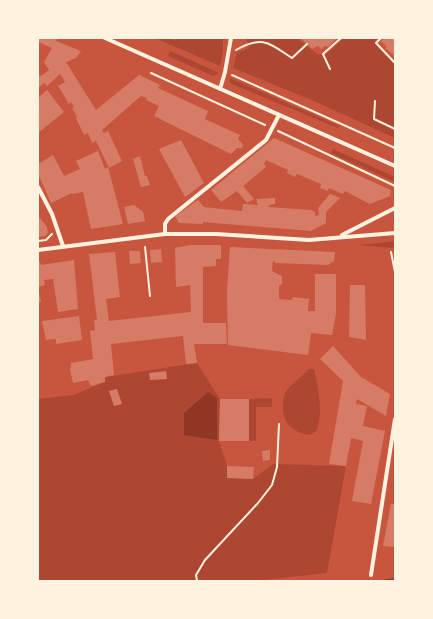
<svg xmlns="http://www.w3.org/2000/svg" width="433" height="619" viewBox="0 0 433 619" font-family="Bitter,serif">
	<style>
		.green { fill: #ae4732 }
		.water { fill: #8f3625 }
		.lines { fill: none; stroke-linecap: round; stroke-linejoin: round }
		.stream { stroke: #8f3625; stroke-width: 3.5 }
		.building { fill: #d67c66 }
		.path { stroke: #fff3e0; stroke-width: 2 }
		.minor { stroke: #fff3e0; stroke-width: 4 }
	</style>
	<rect width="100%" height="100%" fill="#c8553d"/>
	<path class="green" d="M 155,38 L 172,38 L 175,41 L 177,38 L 223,38 L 223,51 L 220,66 Z
		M 246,38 L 299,38 L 300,41 L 317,54 L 325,55 L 344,38 L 378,38 L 374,42 L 395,64 L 395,138 L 314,101 L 233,68 L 237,53 L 249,48 Z
		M 170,51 L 219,73 L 218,74 L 213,76 L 168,56 Z
		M 230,78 L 339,126 L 338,128 L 232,84 L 229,81 Z
		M 333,149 L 395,177 L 395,182 L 331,153 Z
		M 395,241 L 395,247 L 391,248 L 360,245 Z
		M 197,363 L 220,399 L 219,441 L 227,466 L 227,478 L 253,479 L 273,464 L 346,466 L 327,573 L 253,581 L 38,581 L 38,399 L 73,395 L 105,382 L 105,377 Z
		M 309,369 L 314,369 C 318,385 324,416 316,431 L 310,435 C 294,433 283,424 283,408 C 283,401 283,396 287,390 C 293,383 302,376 309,369 Z
		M 272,398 L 272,407 L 256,407 L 256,441 L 249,441 L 249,399 Z"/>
	<path class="water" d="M 208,392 L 217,398 L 217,440 L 184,435 L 184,413 Z"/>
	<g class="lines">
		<path class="stream" d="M 386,581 L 395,580"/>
	</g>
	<path class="building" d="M 38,38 L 55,38 L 57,39 L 56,41 L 81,51 L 76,58 L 66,62 L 96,110 L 139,75 L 160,85 L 158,88 L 208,111 L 205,119 L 240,135 L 238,139 L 243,144 L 242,148 L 237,148 L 231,154 L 154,116 L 159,106 L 146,100 L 147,98 L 141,96 L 102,130 L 104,133 L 108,131 L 122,161 L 109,168 L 96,141 L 92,143 L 88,133 L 84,135 L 76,118 L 77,117 L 72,108 L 74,107 L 71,102 L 69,104 L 58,86 L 65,82 L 60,74 L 47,86 L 44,83 L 38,88 L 38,75 L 41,76 L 49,70 L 44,62 L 52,48 L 38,42 Z
		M 301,38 L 337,38 L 328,47 L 325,46 L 321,49 L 318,46 L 312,49 Z
		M 385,38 L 395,38 L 395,59 L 393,56 L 394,55 L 385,48 L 387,47 L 381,41 Z
		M 47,90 L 64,112 L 38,133 L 38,98 Z
		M 274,138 L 391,190 L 390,196 L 370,204 L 345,191 L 343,194 L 329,188 L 328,191 L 320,188 L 321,184 L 297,174 L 295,177 L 287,173 L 288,170 L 266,160 L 264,164 L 266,167 L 243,186 L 254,199 L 247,203 L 237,191 L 221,202 L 211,190 Z
		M 181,140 L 204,183 L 185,197 L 159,149 Z
		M 98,151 L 105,169 L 108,167 L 123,224 L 91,229 L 83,192 L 73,194 L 72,193 L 51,203 L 38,174 L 38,164 L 53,155 L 64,176 L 80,169 L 76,161 Z
		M 140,156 L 145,176 L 147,176 L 150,185 L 141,187 L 133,159 Z
		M 330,194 L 340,198 L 326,212 L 326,223 L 311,231 L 203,222 L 203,224 L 179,223 L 175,216 L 198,200 L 204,207 L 242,211 L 243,204 L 258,205 L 256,199 L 275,198 L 275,204 L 269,205 L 269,207 L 311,210 L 315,212 L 315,216 L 319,215 L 318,208 Z
		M 134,205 L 143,212 L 145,221 L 128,224 L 124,207 Z
		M 40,218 L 47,227 L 48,233 L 45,236 L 38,237 L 38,219 Z
		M 190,245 L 221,245 L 221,259 L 216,259 L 216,266 L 203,267 L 203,323 L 226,323 L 227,344 L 194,344 L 197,363 L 186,364 L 183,336 L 111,344 L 114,375 L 105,377 L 105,382 L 91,386 L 88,380 L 73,383 L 70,370 L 71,363 L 93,359 L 90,331 L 95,330 L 94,320 L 97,320 L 89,254 L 115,252 L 120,297 L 106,299 L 109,321 L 191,312 L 190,285 L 176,287 L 175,248 Z
		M 230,247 L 335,252 L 334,261 L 328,265 L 275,263 L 275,261 L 273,261 L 272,271 L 282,276 L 282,284 L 279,286 L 279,299 L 292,300 L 293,297 L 309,299 L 308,311 L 315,311 L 315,274 L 336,274 L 336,314 L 332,335 L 311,333 L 308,355 L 228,345 L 227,290 Z
		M 161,249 L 162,262 L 151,263 L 150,250 Z
		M 129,251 L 140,251 L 141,263 L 130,264 Z
		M 74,260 L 78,309 L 58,312 L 53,279 L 44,280 L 45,285 L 38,287 L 38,262 L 40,262 L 41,265 Z
		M 350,285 L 365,285 L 366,340 L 349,337 Z
		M 38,288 L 41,302 L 38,303 Z
		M 79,316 L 82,340 L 56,344 L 56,339 L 46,340 L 42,321 Z
		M 333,346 L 361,377 L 390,394 L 386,416 L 357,399 L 356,404 L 367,406 L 363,426 L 385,431 L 371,504 L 352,501 L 363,441 L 351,438 L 346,466 L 329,464 L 343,381 L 320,359 Z
		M 166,371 L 167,379 L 150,380 L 149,373 Z
		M 117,389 L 122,404 L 114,406 L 109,391 Z
		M 220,399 L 249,399 L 249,441 L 219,441 Z
		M 270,450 L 270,460 L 263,461 L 262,451 Z
		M 227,466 L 254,467 L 253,479 L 227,478 Z
		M 391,504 L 395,504 L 395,547 L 383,546 Z"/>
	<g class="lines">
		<path class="path" d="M 381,38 L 376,43 L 395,63
			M 236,50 C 263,35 269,43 292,58 L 307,44
			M 330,69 L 323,54 L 341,38
			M 151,73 L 265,125
			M 232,75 L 395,148
			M 375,101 L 374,119 L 395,129
			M 278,131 L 395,186
			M 38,241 L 46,240 L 52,234
			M 145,247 L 150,296
			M 391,252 L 395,272
			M 197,581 L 196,575 L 205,560 L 258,503 L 272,485 L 277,467 L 279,424"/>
		<path class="minor" d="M 105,38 L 395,166
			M 220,89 L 225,72 L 231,38
			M 38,187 L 52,214 L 63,246
			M 165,234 L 165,224 L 168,219 L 266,140 L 279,115
			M 342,235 L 395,208
			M 38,250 L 165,234 L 216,234 L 309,240 L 395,233
			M 371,575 L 395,419"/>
	</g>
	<rect width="433" height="619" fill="none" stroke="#fff3e0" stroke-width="78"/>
</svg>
